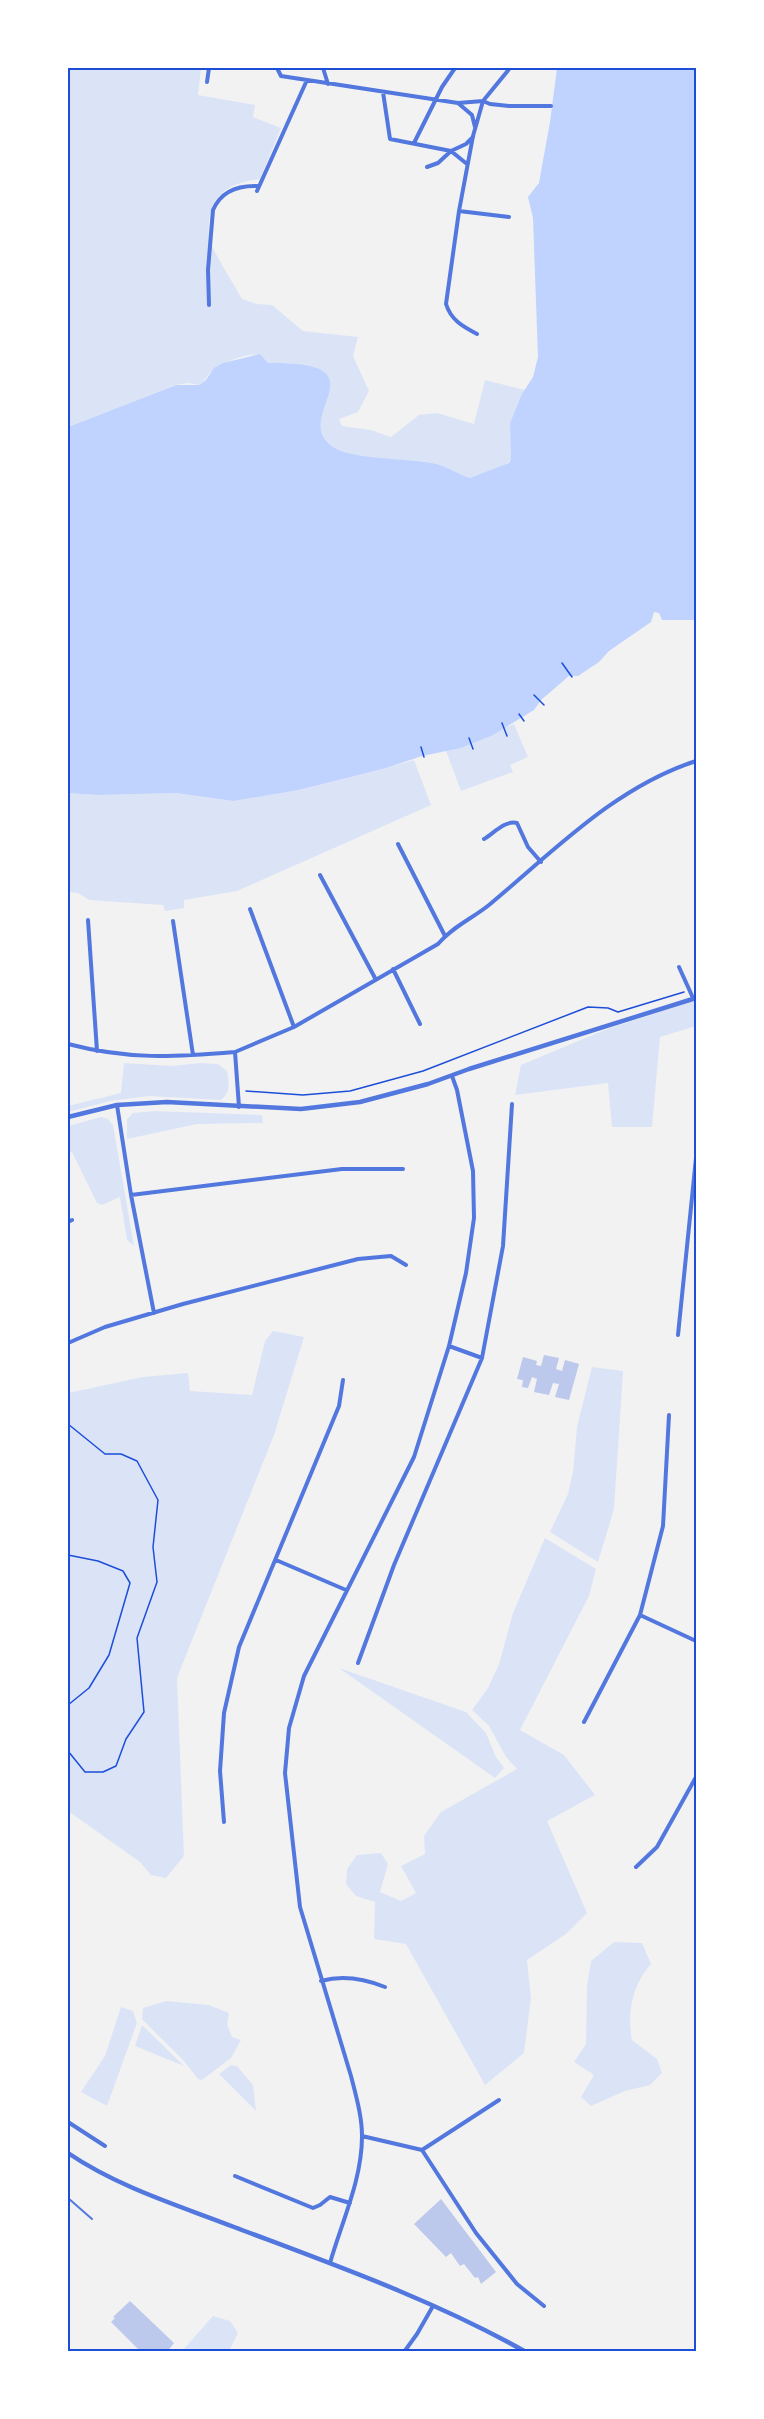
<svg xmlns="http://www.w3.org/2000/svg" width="764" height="2419" viewBox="0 0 764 2419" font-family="Raleway,sans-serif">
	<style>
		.green { fill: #dbe4f7 }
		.water { fill: #bfd3fe }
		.building { fill: #bdc9ec }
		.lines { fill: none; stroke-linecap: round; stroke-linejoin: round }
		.path { stroke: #1d4ed8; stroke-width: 1.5 }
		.service { stroke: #5277de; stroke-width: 2 }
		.minor { stroke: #5277de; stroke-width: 4 }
		.tertiary { stroke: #5277de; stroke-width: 4.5 }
		.neatline { fill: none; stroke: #1d4ed8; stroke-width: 2 }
	</style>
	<rect width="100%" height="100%" fill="#f2f2f2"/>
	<path class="green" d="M 68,68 L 201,68 L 198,95 L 255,105 L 253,117 L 281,128 L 260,179 C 232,183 211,192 209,223 C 209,227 208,233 209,237 C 212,251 234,284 242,299 L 257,304 L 272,305 L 303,331 L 358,337 L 353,356 L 369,391 L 358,412 L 339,419 L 342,426 L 371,430 L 391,437 L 419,415 L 437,413 L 474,424 L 485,380 L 525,390 L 510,423 L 511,459 L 505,466 L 470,478 C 457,474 445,465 432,463 C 406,458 354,461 333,447 C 288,418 385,361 268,363 C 265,360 263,356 257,355 C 248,353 224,362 216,368 C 209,372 206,380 199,385 L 189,383 L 175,385 L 68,427 Z
		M 514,724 L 528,757 L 510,765 L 513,772 L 461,791 L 446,751 L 461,748 Z
		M 414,760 L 431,805 L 237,891 L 184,900 L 184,908 L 165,911 L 163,905 L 89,900 L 78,893 L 68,892 L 68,793 L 98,795 L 176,793 L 233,801 L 386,768 Z
		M 691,1002 L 696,1002 L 696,1026 L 660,1037 L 652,1127 L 612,1127 L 608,1083 L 515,1095 L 521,1065 L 607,1029 Z
		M 124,1063 L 171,1066 L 201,1063 L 218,1064 L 227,1071 C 229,1083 231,1092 221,1100 L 149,1096 L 110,1101 L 68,1112 L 68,1106 L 121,1093 Z
		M 155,1111 L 262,1115 L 263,1123 L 197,1124 L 127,1139 L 127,1119 L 133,1113 Z
		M 101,1117 L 108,1119 L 113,1125 L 134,1246 L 127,1240 L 120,1197 L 102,1205 L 97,1203 L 72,1152 L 68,1154 L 68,1126 Z
		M 273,1331 L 304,1337 L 274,1435 L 177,1678 L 184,1856 L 166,1878 L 151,1875 L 140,1862 L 68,1811 L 68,1393 L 143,1377 L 188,1373 L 190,1391 L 252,1395 L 265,1341 Z
		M 592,1367 L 623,1371 L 614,1509 L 598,1562 L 550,1532 L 568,1494 L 573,1472 L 577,1427 Z
		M 545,1538 L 596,1569 L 589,1596 L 520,1730 L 564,1755 L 595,1795 L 547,1821 L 587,1913 L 566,1934 L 527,1960 L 531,1998 L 524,2053 L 485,2085 L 406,1944 L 374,1939 L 375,1902 L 356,1896 L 346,1884 L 347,1869 L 357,1855 L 381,1853 L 388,1864 L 380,1892 L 401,1901 L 416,1893 L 401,1866 L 425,1854 L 424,1836 L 441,1812 L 517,1769 L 506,1757 L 489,1726 L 472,1710 L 488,1688 L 499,1664 L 513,1613 Z
		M 339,1668 L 466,1712 L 486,1733 L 496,1757 L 504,1768 L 495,1778 Z
		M 614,1942 L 642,1943 L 651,1964 C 632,1985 627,2013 632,2040 L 657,2059 L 662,2073 L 650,2085 L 625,2091 L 591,2106 L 581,2097 L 594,2075 L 574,2062 L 586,2044 L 587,1986 L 591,1961 Z
		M 166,2001 L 209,2005 L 229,2013 L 227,2024 L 232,2037 L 241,2040 L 231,2058 L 202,2080 L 198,2079 L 183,2060 L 142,2019 L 143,2008 Z
		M 121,2007 L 133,2011 L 137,2023 L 107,2106 L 81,2092 L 105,2056 Z
		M 142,2025 L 184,2066 L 135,2046 Z
		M 231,2065 L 237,2066 L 253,2085 L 256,2111 L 219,2074 Z
		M 213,2316 L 230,2321 L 238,2333 L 229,2351 L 182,2351 Z"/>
	<path class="water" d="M 557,68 L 696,68 L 696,620 L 662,620 L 659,613 L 654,612 L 651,622 L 609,651 L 599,662 L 578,676 L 569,676 L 541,700 L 534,710 L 493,735 L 461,748 L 422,756 L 386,768 L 298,790 L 233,801 L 176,793 L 98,795 L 68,793 L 68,427 L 176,385 L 199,385 L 206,380 L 214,368 L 223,363 L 260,354 L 268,363 C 389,361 288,417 333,447 C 353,460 406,458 432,463 C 445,465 457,474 470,478 L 509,463 L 511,459 L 510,423 L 522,394 L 533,377 L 538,357 L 533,218 L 528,197 L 539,183 L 540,177 L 550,122 Z"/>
	<path class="building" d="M 544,1355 L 559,1358 L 556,1369 L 562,1371 L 565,1360 L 579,1364 L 569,1400 L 555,1397 L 559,1384 L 553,1383 L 549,1395 L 534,1392 L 537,1379 L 532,1377 L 528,1388 L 522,1387 L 523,1380 L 517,1379 L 523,1357 L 537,1361 L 536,1365 L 541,1366 Z
		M 441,2199 L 496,2272 L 481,2284 L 478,2277 L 475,2278 L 464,2264 L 460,2266 L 451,2253 L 446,2257 L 414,2224 Z
		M 130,2301 L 174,2343 L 167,2352 L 141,2352 L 111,2322 L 115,2318 L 113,2317 Z"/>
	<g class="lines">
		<path class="path" d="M 562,663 L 572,677
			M 534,695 L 544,705
			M 519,714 L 524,721
			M 502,723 L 507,736
			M 469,738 L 473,749
			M 421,747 L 424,757
			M 246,1091 L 303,1095 L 350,1091 L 423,1071 L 588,1007 L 608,1008 L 618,1012 L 684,992
			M 68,1424 L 105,1454 L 121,1454 L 137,1461 L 158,1500 L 153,1547 L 157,1582 L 137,1638 L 144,1712 L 126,1739 L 116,1766 L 103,1772 L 85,1772 L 68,1751
			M 68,1555 L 98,1561 L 123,1571 L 130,1583 L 109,1655 L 89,1688 L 68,1705"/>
		<path class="service" d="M 68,2198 L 92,2219"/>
		<path class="minor" d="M 277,68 L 281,76 L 458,103 L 483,101 L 490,104 L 509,106 L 551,106
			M 323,68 L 328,84
			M 207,82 L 209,68
			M 383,92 L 390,139 L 451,151 L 466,144 L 473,137
			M 458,103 L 472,115 L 475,127
			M 414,143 L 442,87 L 455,68
			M 427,167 L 438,163 L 451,151 L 467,164
			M 257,191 L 307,80
			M 459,211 L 509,217
			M 209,305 L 208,270 L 213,210 C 221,191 239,185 259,186
			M 477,334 C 462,326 451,320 446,304 L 459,211 L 473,136 L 483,101 L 510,68
			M 484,839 C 494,833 505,820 517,823 L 528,847 L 541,862
			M 398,844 L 445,936
			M 320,875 L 375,978
			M 250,909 L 294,1027
			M 88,920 L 97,1051
			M 173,921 L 193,1055
			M 679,967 L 693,998
			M 393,969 L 420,1024
			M 68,1044 C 129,1060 173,1057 235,1052 L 239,1107
			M 235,1052 L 294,1027 L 438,944 C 452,927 473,918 489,905 C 554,851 615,787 696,761
			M 117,1105 L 131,1195 L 154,1313
			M 131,1195 L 342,1169 L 403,1169
			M 68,1222 L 72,1220
			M 678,1335 L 696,1158
			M 68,1343 L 105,1327 L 183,1304 L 358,1259 L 391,1256 L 406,1265
			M 449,1346 L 482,1358
			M 669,1415 L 663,1526 L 640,1615 L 696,1641
			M 276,1560 L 346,1590
			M 358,1663 L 394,1565 L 482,1358 L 503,1246 L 512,1104
			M 584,1722 L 640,1615
			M 224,1822 L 220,1771 L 224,1713 L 239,1647 L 339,1406 L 343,1380
			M 636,1867 L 657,1847 L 696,1777
			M 321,1981 C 342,1975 365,1979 385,1987
			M 68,2122 L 105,2146
			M 362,2136 L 422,2150 L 476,2233 L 517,2284 L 544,2306
			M 422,2150 L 499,2100
			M 235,2176 L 313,2208 L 320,2205 L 330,2197 L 350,2203
			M 330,2263 C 342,2221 362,2180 362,2136 C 362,2116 356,2096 351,2076 L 300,1907 L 285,1773 L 289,1728 L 304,1676 L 414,1457 L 449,1346 L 466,1273 L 474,1218 L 473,1171 L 457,1090 L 452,1076
			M 404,2352 L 417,2334 L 433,2306"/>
		<path class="tertiary" d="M 68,1117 L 117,1105 L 167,1102 L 301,1109 L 360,1102 L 428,1084 L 469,1069 L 696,998
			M 68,2153 C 118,2187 177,2205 234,2227 C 332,2264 434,2300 526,2352"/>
	</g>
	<rect width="764" height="2419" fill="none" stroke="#ffffff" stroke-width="138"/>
	<rect x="69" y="69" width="626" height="2281" class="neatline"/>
</svg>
